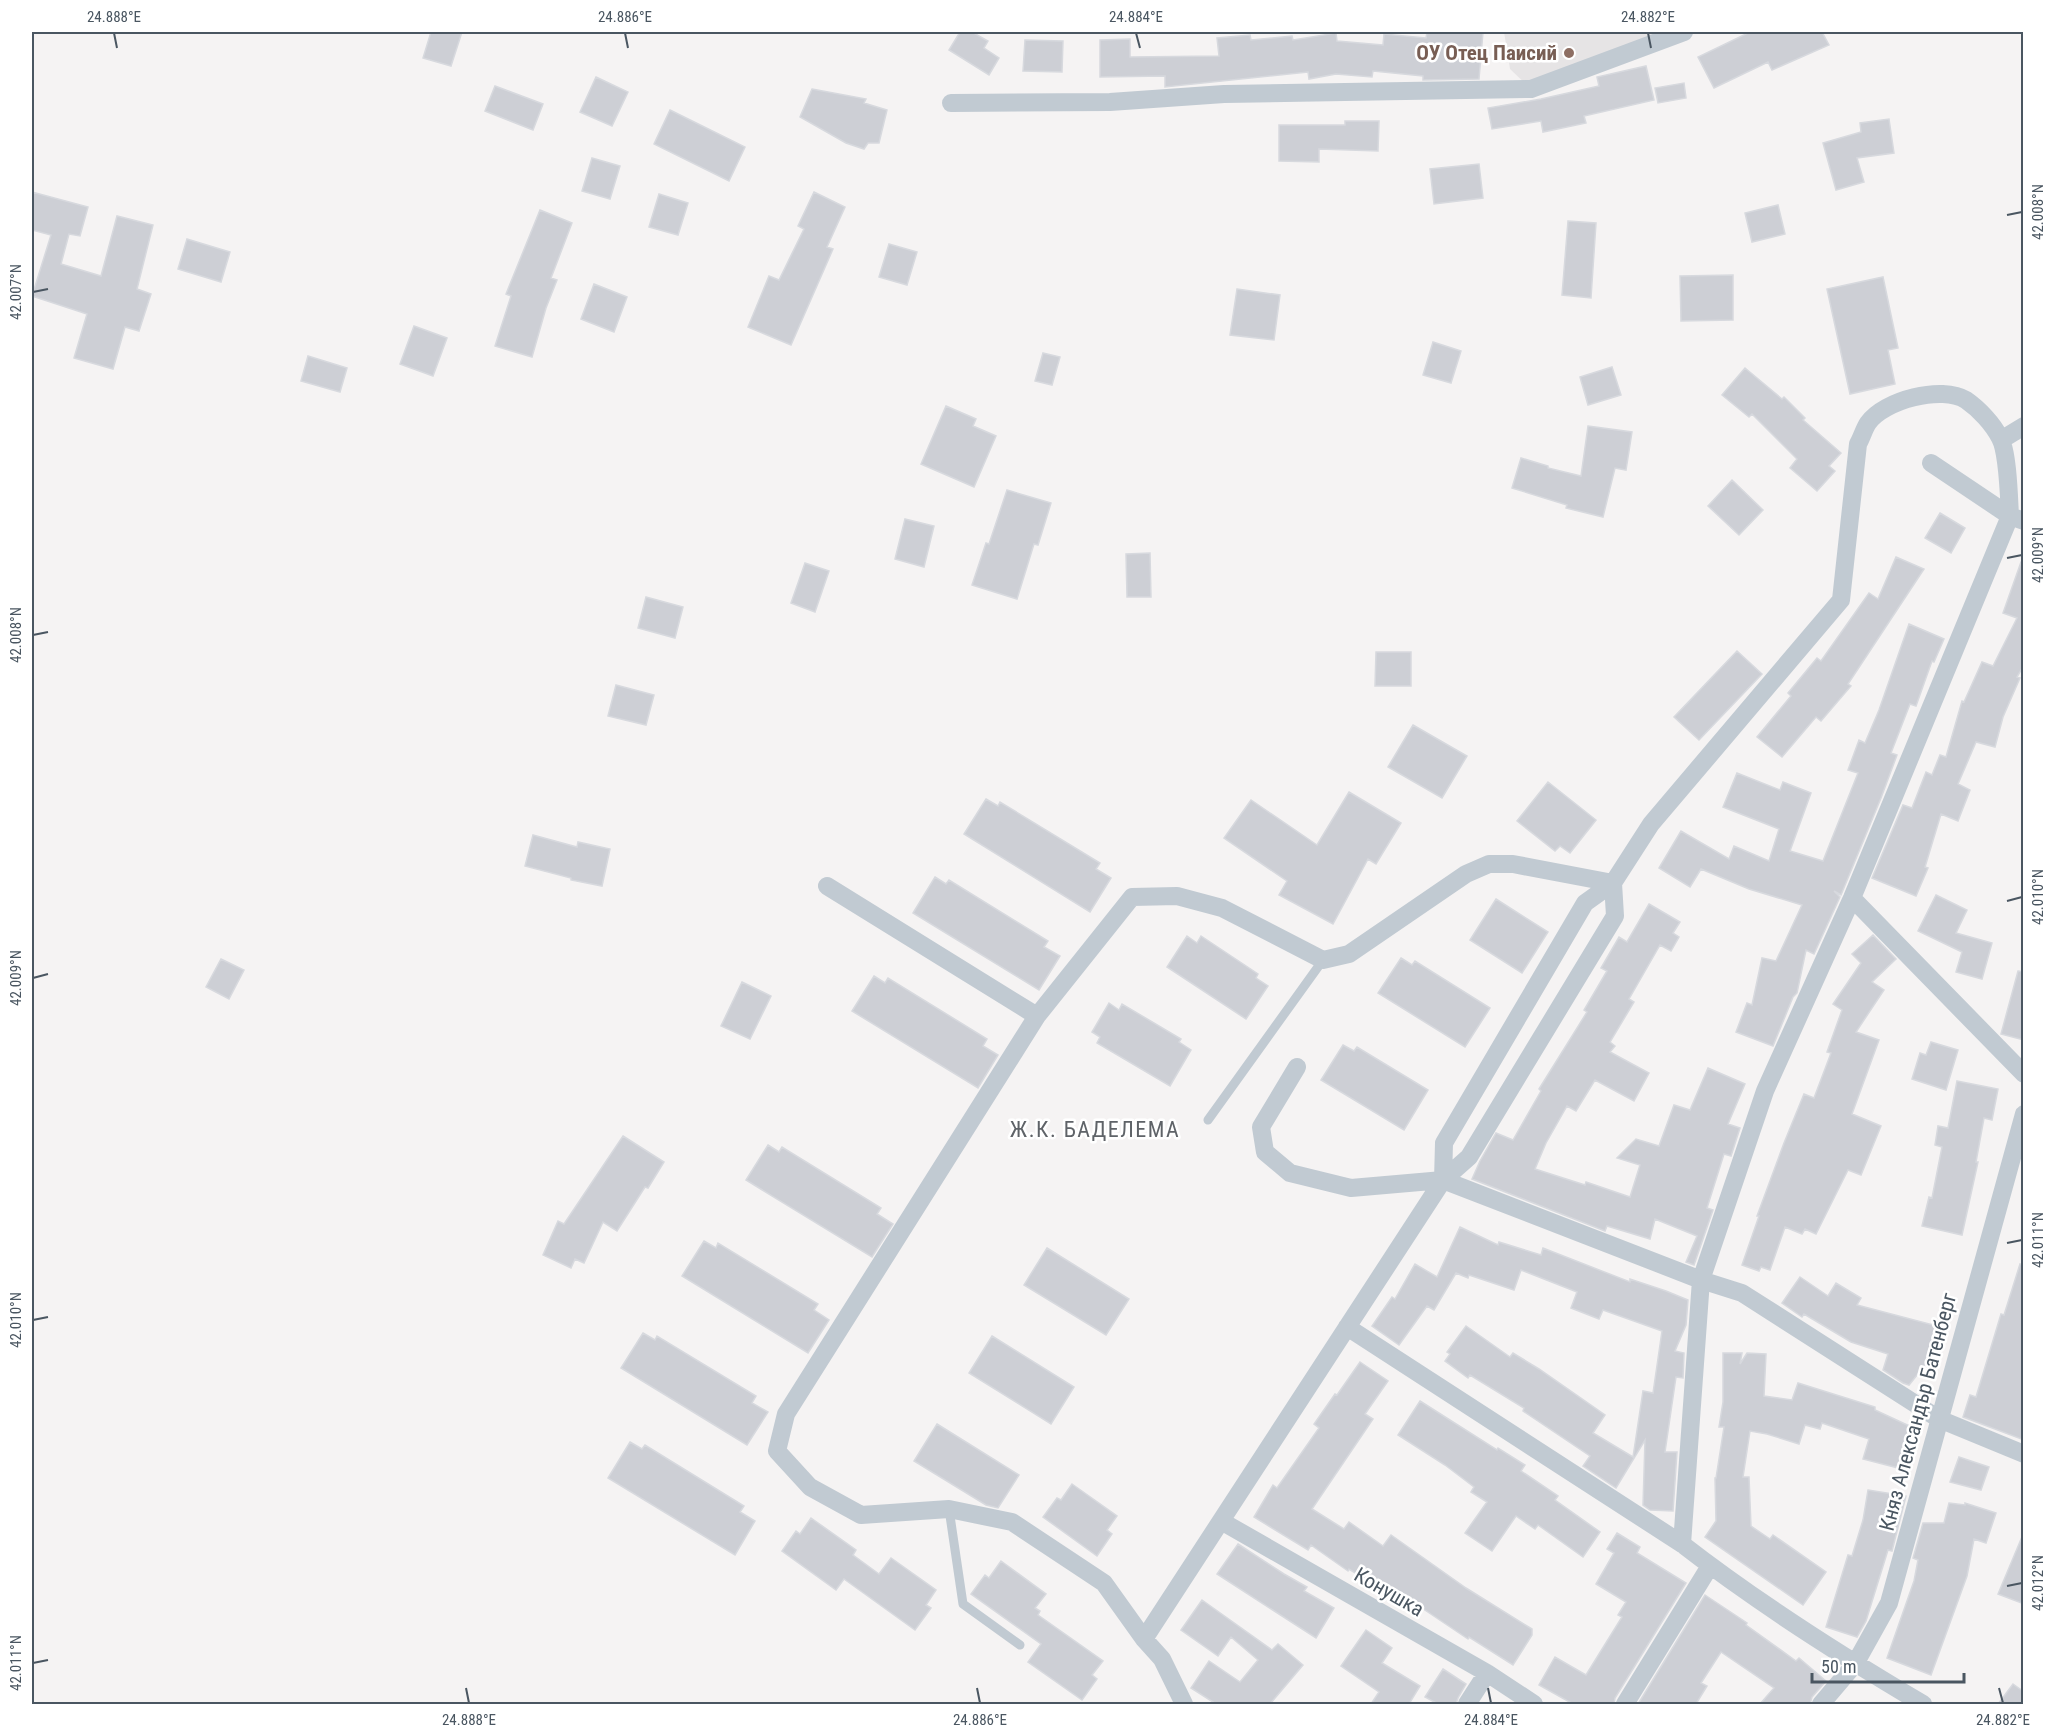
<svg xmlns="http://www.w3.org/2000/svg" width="2055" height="1736" viewBox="0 0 2055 1736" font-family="'Roboto Condensed',sans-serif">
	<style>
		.education { fill: #e6e4e5 }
		.building { fill: #cdcfd5; stroke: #d7d9de; stroke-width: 1.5 }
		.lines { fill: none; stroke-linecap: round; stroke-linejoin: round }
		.service { stroke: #c1cad2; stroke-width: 9 }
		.minor { stroke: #c1cad2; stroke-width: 18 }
		.ticks { fill: none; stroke: #4a5661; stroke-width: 2 }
		.education-dot { fill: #8d6e63; stroke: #fff; stroke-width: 2 }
		.labels { text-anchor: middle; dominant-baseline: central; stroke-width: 5; stroke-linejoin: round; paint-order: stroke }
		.education-label { font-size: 21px; font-weight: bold; fill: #785e54; stroke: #fff; text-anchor: end }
		.street-label { font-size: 21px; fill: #4a5661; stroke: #fff }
		.neighbourhood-label { font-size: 22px; letter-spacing: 1.5px; fill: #5f6368; stroke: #fff }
		.neatline { fill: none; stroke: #4a5661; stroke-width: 2 }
		.ticks-label { font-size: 15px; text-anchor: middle; fill: #4a5661 }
	</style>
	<rect width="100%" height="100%" fill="#f5f3f3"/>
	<path class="education" d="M 1504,32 L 1679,32 L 1531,89 L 1510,69 Z"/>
	<path class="building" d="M 431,32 L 462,32 L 451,66 L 423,58 Z
		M 960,32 L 972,32 L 988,41 L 984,48 L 999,58 L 989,75 L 949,50 Z
		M 1427,32 L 1483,32 L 1479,79 L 1423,80 L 1423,76 L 1373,71 L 1372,77 L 1336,74 L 1309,79 L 1308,72 L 1165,87 L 1165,76 L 1100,77 L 1100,40 L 1130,39 L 1130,57 L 1219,56 L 1217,38 L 1250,35 L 1251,40 L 1292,36 L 1293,40 L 1336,33 L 1337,41 L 1383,45 L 1384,34 L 1426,38 Z
		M 1750,32 L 1822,32 L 1829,45 L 1772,70 L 1768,62 L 1714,88 L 1698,57 Z
		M 1025,40 L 1063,41 L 1062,72 L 1023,71 Z
		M 1646,66 L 1654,100 L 1584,116 L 1586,123 L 1543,132 L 1541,121 L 1492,129 L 1488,108 L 1541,99 L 1599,86 L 1597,77 Z
		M 596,77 L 628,92 L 612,126 L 580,112 Z
		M 1684,83 L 1686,98 L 1658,103 L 1655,88 Z
		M 495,86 L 543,104 L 533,130 L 485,111 Z
		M 812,89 L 866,99 L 864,103 L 887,110 L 879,143 L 868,143 L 864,149 L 846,143 L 800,117 Z
		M 670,110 L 745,147 L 729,181 L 654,144 Z
		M 1889,119 L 1894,153 L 1857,158 L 1864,182 L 1836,190 L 1823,143 L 1861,132 L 1860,123 Z
		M 1345,121 L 1379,121 L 1378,151 L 1319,149 L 1319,162 L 1279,161 L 1279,125 L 1345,125 Z
		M 592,158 L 620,166 L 610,199 L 582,191 Z
		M 1479,164 L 1483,198 L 1434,204 L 1430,169 Z
		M 32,192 L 88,207 L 80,236 L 69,234 L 61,264 L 101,276 L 117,216 L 153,225 L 137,289 L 151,294 L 139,331 L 125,327 L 113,369 L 74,358 L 87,314 L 32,296 L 51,235 L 32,230 Z
		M 814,192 L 845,207 L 827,247 L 833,249 L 791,345 L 748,327 L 769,276 L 779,280 L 804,229 L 798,226 Z
		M 659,194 L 688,203 L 678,235 L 649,227 Z
		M 1778,205 L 1785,234 L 1752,242 L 1745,213 Z
		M 540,210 L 572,223 L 551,278 L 557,280 L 546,308 L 532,357 L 495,346 L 511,296 L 506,294 Z
		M 1568,221 L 1596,223 L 1591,298 L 1562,295 Z
		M 187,239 L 230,252 L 221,282 L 178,269 Z
		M 889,244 L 917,252 L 907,285 L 879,277 Z
		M 1733,275 L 1733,320 L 1681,321 L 1680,276 Z
		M 1883,277 L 1898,348 L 1888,350 L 1895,384 L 1850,394 L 1827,289 Z
		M 594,284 L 627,297 L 614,332 L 581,319 Z
		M 1237,289 L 1280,295 L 1274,340 L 1230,335 Z
		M 414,326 L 447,338 L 433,376 L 400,364 Z
		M 1433,342 L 1461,351 L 1451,383 L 1423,375 Z
		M 1043,353 L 1060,357 L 1052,385 L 1035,381 Z
		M 308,356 L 347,368 L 340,392 L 301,381 Z
		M 1612,367 L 1621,395 L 1588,405 L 1580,377 Z
		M 1745,368 L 1782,399 L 1784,397 L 1805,418 L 1803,420 L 1841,453 L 1829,466 L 1835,471 L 1817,491 L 1790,468 L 1797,459 L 1752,414 L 1749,417 L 1722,395 Z
		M 946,406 L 976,419 L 973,426 L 996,436 L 974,487 L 921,464 Z
		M 1588,426 L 1632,432 L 1626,470 L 1615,468 L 1603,517 L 1566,508 L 1567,505 L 1512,488 L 1521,458 L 1548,466 L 1548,468 L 1581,476 Z
		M 1732,480 L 1763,510 L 1739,535 L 1708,506 Z
		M 1007,490 L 1051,503 L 1038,545 L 1034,544 L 1017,599 L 972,585 L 986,543 L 989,544 Z
		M 1940,513 L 1965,528 L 1951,553 L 1925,538 Z
		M 905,519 L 934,526 L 924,567 L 895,559 Z
		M 1150,553 L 1151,597 L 1127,597 L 1126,554 Z
		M 1896,557 L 1924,569 L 1848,684 L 1851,686 L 1821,721 L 1816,717 L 1782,757 L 1757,737 L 1791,696 L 1788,693 L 1817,658 L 1821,661 L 1869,593 L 1878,599 Z
		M 2021,562 L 2024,562 L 2024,665 L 2017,677 L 2020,678 L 2003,717 L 1995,747 L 1976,742 L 1958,784 L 1970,790 L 1958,821 L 1941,814 L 1925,867 L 1928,868 L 1916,896 L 1872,878 L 1903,805 L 1912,808 L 1926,772 L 1932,775 L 1940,755 L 1946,757 L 1962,701 L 1964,702 L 1982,662 L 1993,666 L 2017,618 L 2003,613 Z
		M 805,563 L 829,571 L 815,612 L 791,603 Z
		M 646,597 L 683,607 L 675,638 L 638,628 Z
		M 1909,624 L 1944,639 L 1934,662 L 1932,661 L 1916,706 L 1910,704 L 1891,753 L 1897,755 L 1881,798 L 1841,895 L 1834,891 L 1840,897 L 1814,954 L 1806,950 L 1797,993 L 1793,997 L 1773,1046 L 1736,1032 L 1747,1003 L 1752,1005 L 1762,958 L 1776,961 L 1802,905 L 1749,889 L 1701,869 L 1690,887 L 1659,868 L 1681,831 L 1729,859 L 1734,846 L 1769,861 L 1779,829 L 1723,807 L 1737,773 L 1780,790 L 1783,782 L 1811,793 L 1790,851 L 1823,861 L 1858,773 L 1848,770 L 1859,740 L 1865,743 L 1879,710 Z
		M 1737,651 L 1762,674 L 1699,740 L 1674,717 Z
		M 1376,652 L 1411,652 L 1411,686 L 1375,686 Z
		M 616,685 L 654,695 L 646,725 L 608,716 Z
		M 1413,725 L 1467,756 L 1442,798 L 1388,767 Z
		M 1548,782 L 1596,820 L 1570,853 L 1560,846 L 1555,851 L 1517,821 Z
		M 1349,792 L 1401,823 L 1376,864 L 1368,859 L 1333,924 L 1279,895 L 1287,881 L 1224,838 L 1251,800 L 1317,845 Z
		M 986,799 L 998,806 L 1000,802 L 1100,863 L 1096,869 L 1111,878 L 1090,912 L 964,834 Z
		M 533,835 L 577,847 L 578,842 L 610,849 L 602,886 L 571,880 L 571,878 L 525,866 Z
		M 935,877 L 946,884 L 949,880 L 1048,941 L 1044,947 L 1060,956 L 1039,990 L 913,913 Z
		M 1936,895 L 1967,910 L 1956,933 L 1992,943 L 1982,979 L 1956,972 L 1962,952 L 1918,931 Z
		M 1496,899 L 1548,932 L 1522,973 L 1470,940 Z
		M 1649,904 L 1680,922 L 1673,933 L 1679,937 L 1671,951 L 1660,945 L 1629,999 L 1634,1002 L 1610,1042 L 1615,1046 L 1610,1052 L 1649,1073 L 1634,1101 L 1595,1080 L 1576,1111 L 1567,1106 L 1546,1143 L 1535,1169 L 1585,1185 L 1586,1182 L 1630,1197 L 1640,1165 L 1617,1158 L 1636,1139 L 1659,1146 L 1674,1105 L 1690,1110 L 1708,1068 L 1745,1084 L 1728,1124 L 1740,1128 L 1731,1156 L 1724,1154 L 1707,1208 L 1713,1210 L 1694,1265 L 1686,1262 L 1697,1236 L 1655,1219 L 1650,1239 L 1607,1226 L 1605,1231 L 1472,1179 L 1480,1161 L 1496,1133 L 1513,1140 L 1541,1091 L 1539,1089 L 1587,1012 L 1584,1010 L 1607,971 L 1601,968 L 1619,937 L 1627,942 Z
		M 1873,935 L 1896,959 L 1872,982 L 1884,990 L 1856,1032 L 1879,1040 L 1852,1114 L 1881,1126 L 1861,1175 L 1848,1170 L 1816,1234 L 1805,1229 L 1802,1234 L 1785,1227 L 1770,1270 L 1761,1267 L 1759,1271 L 1742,1265 L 1759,1216 L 1757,1216 L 1784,1143 L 1804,1094 L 1814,1098 L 1831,1053 L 1827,1052 L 1842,1010 L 1833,1004 L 1861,963 L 1852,954 Z
		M 1187,936 L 1197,943 L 1201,936 L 1258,974 L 1256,978 L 1268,986 L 1246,1019 L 1167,967 Z
		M 1401,958 L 1412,965 L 1415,961 L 1490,1008 L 1465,1047 L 1378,993 Z
		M 221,959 L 244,970 L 229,999 L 206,987 Z
		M 2018,971 L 2024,972 L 2024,1040 L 2001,1034 Z
		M 874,976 L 885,983 L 888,978 L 987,1039 L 983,1046 L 998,1055 L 978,1088 L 852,1011 Z
		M 742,982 L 771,996 L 750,1039 L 721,1026 Z
		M 1109,1003 L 1119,1010 L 1122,1004 L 1181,1039 L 1179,1042 L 1191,1050 L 1170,1086 L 1097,1043 L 1100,1037 L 1092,1032 Z
		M 1931,1042 L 1958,1050 L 1946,1090 L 1912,1079 L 1920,1053 L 1926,1055 Z
		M 1343,1045 L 1354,1051 L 1357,1047 L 1428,1090 L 1404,1130 L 1321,1080 Z
		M 1957,1081 L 1998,1089 L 1992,1120 L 1984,1118 L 1976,1162 L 1978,1162 L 1962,1235 L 1922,1226 L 1929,1197 L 1932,1198 L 1942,1147 L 1935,1145 L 1938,1126 L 1948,1128 Z
		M 623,1136 L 664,1162 L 648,1188 L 645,1187 L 617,1231 L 603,1222 L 584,1263 L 575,1259 L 571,1268 L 543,1255 L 558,1221 L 564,1224 Z
		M 768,1145 L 779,1152 L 782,1147 L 881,1208 L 877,1214 L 893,1224 L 872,1257 L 746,1180 Z
		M 1460,1227 L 1498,1245 L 1499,1242 L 1541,1255 L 1543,1248 L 1630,1282 L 1630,1279 L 1666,1291 L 1688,1300 L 1686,1325 L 1675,1351 L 1684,1353 L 1683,1378 L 1676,1377 L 1665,1452 L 1677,1452 L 1673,1511 L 1650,1510 L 1643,1505 L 1645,1440 L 1616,1488 L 1583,1466 L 1590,1456 L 1523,1411 L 1524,1408 L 1470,1375 L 1468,1378 L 1445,1361 L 1450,1354 L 1447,1352 L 1466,1326 L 1510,1357 L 1513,1353 L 1539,1369 L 1605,1415 L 1593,1433 L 1633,1457 L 1643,1391 L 1653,1393 L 1662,1331 L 1603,1310 L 1599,1319 L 1571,1308 L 1577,1292 L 1521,1270 L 1514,1290 L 1469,1275 L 1468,1278 L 1456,1273 L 1434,1310 L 1427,1306 L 1399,1345 L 1372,1326 L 1392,1297 L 1395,1299 L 1415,1264 L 1437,1277 Z
		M 704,1241 L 716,1248 L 718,1243 L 818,1304 L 814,1310 L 829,1320 L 808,1353 L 682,1276 Z
		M 1047,1248 L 1129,1299 L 1106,1335 L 1024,1285 Z
		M 2020,1264 L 2024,1265 L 2024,1440 L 1963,1417 L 1970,1395 L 1976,1397 L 2001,1314 L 2004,1315 Z
		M 1800,1277 L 1828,1296 L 1836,1283 L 1861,1298 L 1857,1305 L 1937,1326 L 1926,1364 L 1909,1385 L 1903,1383 L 1883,1370 L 1888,1354 L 1851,1342 L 1804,1314 L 1802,1317 L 1782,1303 Z
		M 643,1333 L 655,1340 L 657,1336 L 756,1396 L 752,1403 L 768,1412 L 747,1445 L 621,1368 Z
		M 992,1336 L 1074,1387 L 1051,1424 L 969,1373 Z
		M 1723,1353 L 1742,1353 L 1740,1364 L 1747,1353 L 1766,1354 L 1764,1396 L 1792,1400 L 1798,1383 L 1875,1407 L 1875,1410 L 1918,1430 L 1906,1470 L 1863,1459 L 1869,1439 L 1822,1423 L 1820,1429 L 1805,1425 L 1799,1444 L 1767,1434 L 1750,1431 L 1743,1477 L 1749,1477 L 1751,1526 L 1770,1539 L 1773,1535 L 1826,1572 L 1803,1605 L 1705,1537 L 1716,1521 L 1715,1478 L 1716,1478 L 1724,1427 L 1719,1427 L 1723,1402 Z
		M 1360,1362 L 1388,1381 L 1365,1414 L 1373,1419 L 1312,1509 L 1344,1529 L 1349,1522 L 1383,1546 L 1391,1535 L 1466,1588 L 1532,1629 L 1532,1635 L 1513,1665 L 1469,1637 L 1468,1639 L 1398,1592 L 1394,1598 L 1349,1569 L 1348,1571 L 1311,1545 L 1308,1550 L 1254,1517 L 1273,1485 L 1277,1488 L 1319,1428 L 1314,1424 L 1335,1394 L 1337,1395 Z
		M 1420,1401 L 1497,1450 L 1498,1448 L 1525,1465 L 1521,1471 L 1558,1496 L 1555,1500 L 1600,1532 L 1583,1557 L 1538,1525 L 1535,1529 L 1516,1516 L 1492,1551 L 1465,1533 L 1487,1502 L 1471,1492 L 1474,1487 L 1445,1465 L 1398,1435 Z
		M 937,1424 L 1019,1475 L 998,1508 L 986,1505 L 914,1461 Z
		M 630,1442 L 642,1449 L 645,1445 L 744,1506 L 740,1512 L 755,1521 L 735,1555 L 608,1478 Z
		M 1959,1457 L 1989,1467 L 1981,1490 L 1950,1482 Z
		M 1072,1484 L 1117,1516 L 1107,1530 L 1112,1534 L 1097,1556 L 1043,1517 L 1057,1498 L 1061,1500 Z
		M 1868,1490 L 1906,1496 L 1892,1551 L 1888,1550 L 1866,1621 L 1857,1637 L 1826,1627 L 1848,1555 L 1852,1556 L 1863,1520 Z
		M 1949,1503 L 1965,1505 L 1965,1503 L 1996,1513 L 1986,1543 L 1974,1539 L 1967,1576 L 1931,1675 L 1887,1658 L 1914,1581 L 1918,1560 L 1913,1558 L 1923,1523 L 1944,1523 Z
		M 811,1518 L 856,1550 L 853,1555 L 879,1574 L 891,1558 L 936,1590 L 926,1605 L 931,1608 L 915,1630 L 844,1579 L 836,1590 L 782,1551 L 796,1531 L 800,1534 Z
		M 2024,1532 L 2024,1604 L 1998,1594 Z
		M 1617,1533 L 1640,1547 L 1637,1553 L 1686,1583 L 1615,1698 L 1614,1704 L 1573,1704 L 1539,1685 L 1555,1657 L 1586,1675 L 1622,1617 L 1618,1615 L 1626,1602 L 1596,1584 L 1614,1553 L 1607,1549 Z
		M 1238,1544 L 1284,1574 L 1307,1587 L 1304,1591 L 1334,1608 L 1316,1638 L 1217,1574 Z
		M 1001,1561 L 1046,1594 L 1035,1608 L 1040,1611 L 1038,1615 L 1103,1661 L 1092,1675 L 1097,1679 L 1082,1700 L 1028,1662 L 1041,1644 L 971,1594 L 985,1575 L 989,1578 Z
		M 1705,1595 L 1747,1623 L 1746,1625 L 1796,1661 L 1799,1658 L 1826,1681 L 1812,1697 L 1810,1704 L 1760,1704 L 1774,1688 L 1721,1652 L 1701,1683 L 1707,1686 L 1696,1704 L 1638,1704 Z
		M 1202,1600 L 1272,1650 L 1278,1644 L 1303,1665 L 1270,1704 L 1216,1704 L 1191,1688 L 1209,1661 L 1240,1682 L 1258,1660 L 1231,1637 L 1218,1656 L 1181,1630 Z
		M 1366,1630 L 1392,1648 L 1382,1663 L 1420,1686 L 1409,1704 L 1371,1704 L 1379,1692 L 1341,1666 Z
		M 1443,1669 L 1466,1684 L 1458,1698 L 1456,1704 L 1438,1704 L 1425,1697 Z
		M 2013,1684 L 2024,1692 L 2024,1704 L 1998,1704 Z"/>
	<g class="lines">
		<path class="service" d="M 1208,1120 L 1323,960
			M 949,1509 L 963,1604 L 1020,1645"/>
		<path class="minor" d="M 951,103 L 1110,102 L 1224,94 L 1531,89 L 1684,32
			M 2001,440 L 2024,426
			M 1931,463 L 2010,516 L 2024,521
			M 827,886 L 1037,1016
			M 1852,898 L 2024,1074
			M 1297,1067 L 1261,1127 L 1265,1152 L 1290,1173 L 1351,1188 L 1443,1180 L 1701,1280 L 1742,1293 L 1939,1419 L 2024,1454
			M 1443,1180 L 1444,1143 L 1585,903 L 1613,883 L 1651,824 L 1841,600 L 1858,444 C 1862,437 1864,429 1868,423 C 1884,400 1942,385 1966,400 C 1979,409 1993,424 2000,438 C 2008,452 2009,499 2010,516 L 1852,898 L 1765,1091 L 1701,1280 L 1682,1544
			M 1347,1327 L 1682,1544 C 1758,1603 1840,1655 1923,1704
			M 1221,1521 L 1487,1673 L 1534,1704
			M 1144,1639 L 1443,1180 L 1469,1157 L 1615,916 L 1613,883
			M 1184,1704 L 1162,1659 L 1144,1639 L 1104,1583 L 1012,1522 L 949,1509 L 861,1515 L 810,1487 L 777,1451 L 786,1414 L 1037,1016 L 1132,897 L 1177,896 L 1222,908 L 1323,960 L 1349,954 L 1466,874 L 1489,864 L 1513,864 L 1613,883
			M 1467,1704 L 1487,1673
			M 1625,1704 L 1710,1566
			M 1821,1704 L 1855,1664 L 1889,1603 L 2024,1114"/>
	</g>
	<path class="ticks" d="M 114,33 L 117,48M 625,33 L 628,48M 1136,33 L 1140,48M 1648,33 L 1651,48M 2007,215 L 2022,212M 33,292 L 48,289M 2007,558 L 2022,555M 33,635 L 48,632M 2007,901 L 2022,897M 33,978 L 48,974M 2007,1243 L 2022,1240M 33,1320 L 48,1317M 2007,1586 L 2022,1583M 33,1663 L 48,1660M 466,1688 L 469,1703M 977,1688 L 980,1703M 1488,1688 L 1491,1703M 1999,1688 L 2003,1703"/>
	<circle class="education-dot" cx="1569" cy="53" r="6"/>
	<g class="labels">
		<g class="education-label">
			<text x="1557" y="53">ОУ Отец Паисий</text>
		</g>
		<g class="street-label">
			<text transform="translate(1918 1412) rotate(-75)">Княз Александър Батенберг</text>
			<text transform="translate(1389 1592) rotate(30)">Конушка</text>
		</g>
		<g class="neighbourhood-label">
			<text x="1095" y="1129">Ж.К. БАДЕЛЕМА</text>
		</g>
	</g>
	<rect width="2055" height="1736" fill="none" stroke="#ffffff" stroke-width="66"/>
	<path d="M1812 1673v9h152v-9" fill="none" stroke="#4a5661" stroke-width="3"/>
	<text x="1821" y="1673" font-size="18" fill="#4a5661" stroke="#ffffff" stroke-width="4.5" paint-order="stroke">50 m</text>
	<rect x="33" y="33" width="1989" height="1670" class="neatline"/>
	<g class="ticks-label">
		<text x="114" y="22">24.888°E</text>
		<text x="625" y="22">24.886°E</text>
		<text x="1136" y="22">24.884°E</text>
		<text x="1648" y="22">24.882°E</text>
		<text transform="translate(2038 212) rotate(-90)" y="5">42.008°N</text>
		<text transform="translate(16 292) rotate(-90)" y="5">42.007°N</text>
		<text transform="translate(2038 555) rotate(-90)" y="5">42.009°N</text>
		<text transform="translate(16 635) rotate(-90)" y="5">42.008°N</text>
		<text transform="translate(2038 897) rotate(-90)" y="5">42.010°N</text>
		<text transform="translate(16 978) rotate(-90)" y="5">42.009°N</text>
		<text transform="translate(2038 1240) rotate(-90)" y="5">42.011°N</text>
		<text transform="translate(16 1320) rotate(-90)" y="5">42.010°N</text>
		<text transform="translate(2038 1583) rotate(-90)" y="5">42.012°N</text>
		<text transform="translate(16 1663) rotate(-90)" y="5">42.011°N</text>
		<text x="469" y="1725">24.888°E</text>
		<text x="980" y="1725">24.886°E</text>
		<text x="1491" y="1725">24.884°E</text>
		<text x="2003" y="1725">24.882°E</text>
	</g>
</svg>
